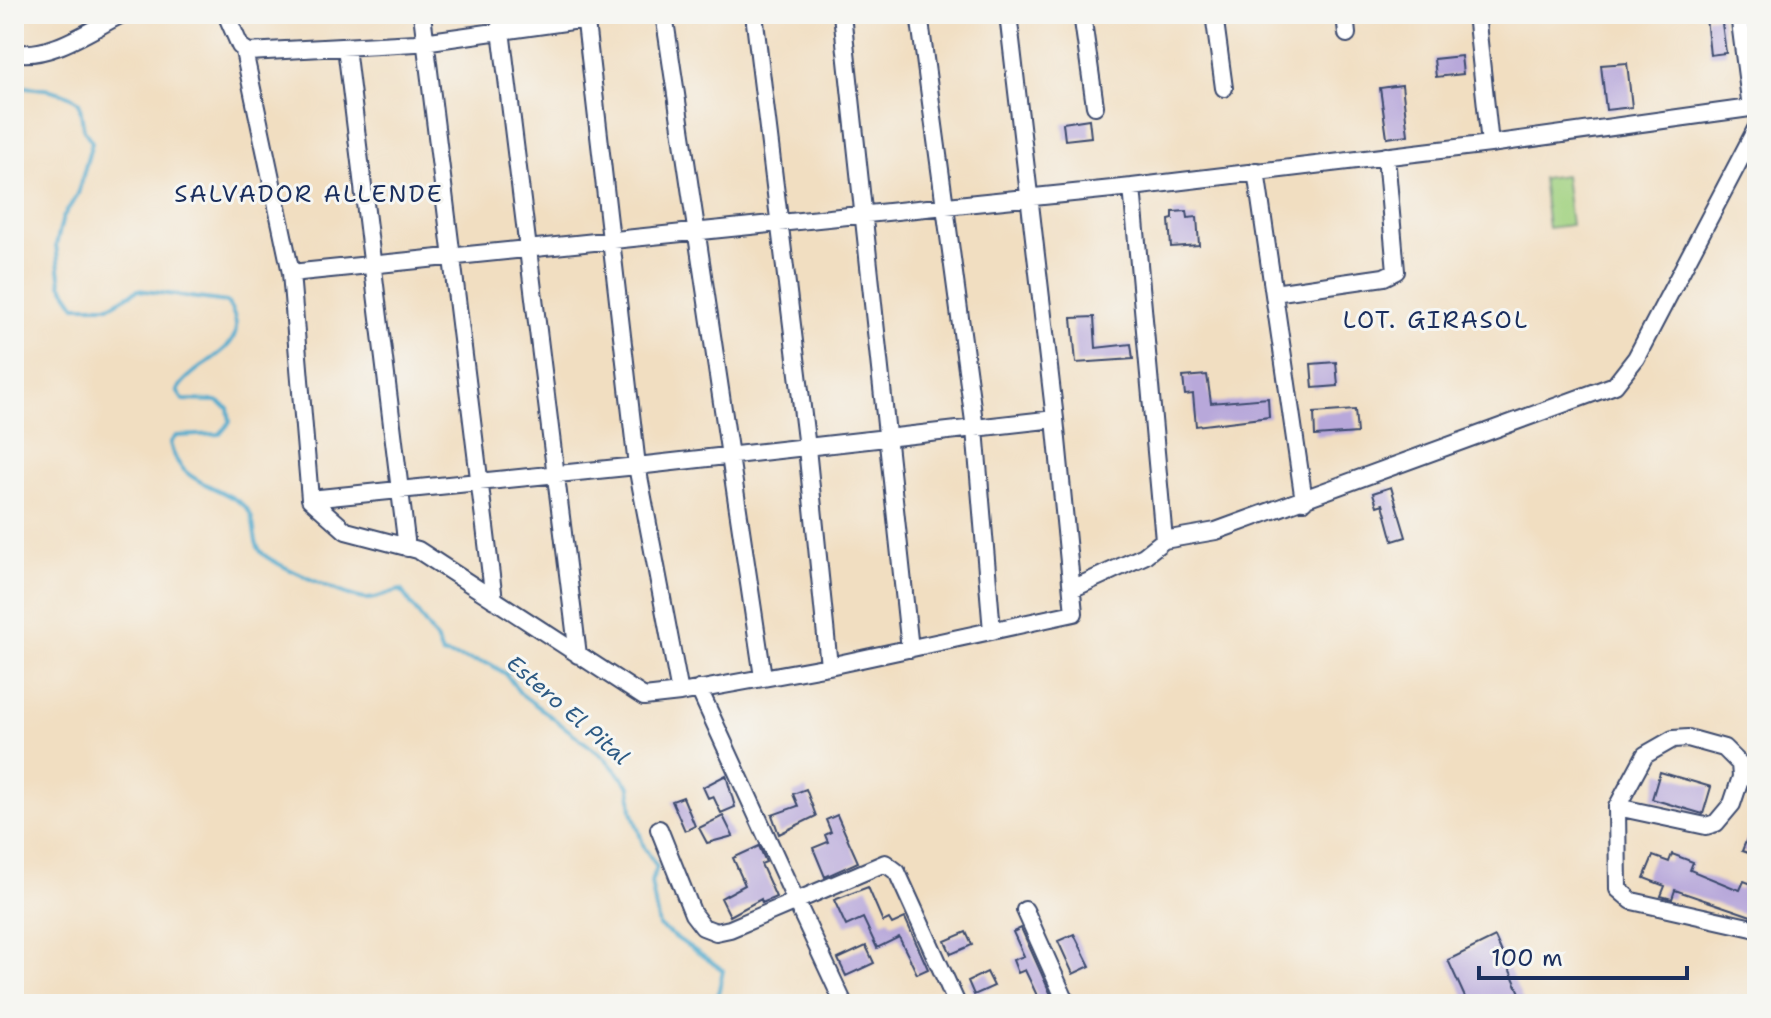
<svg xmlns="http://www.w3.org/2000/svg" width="1771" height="1018" viewBox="0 0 1771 1018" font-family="'Shantell Sans',sans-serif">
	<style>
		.green { fill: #a1d180; stroke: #5e806f; stroke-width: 2 }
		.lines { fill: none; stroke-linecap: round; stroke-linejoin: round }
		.stream { stroke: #4ea9cc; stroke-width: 4 }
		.building { fill: #b8a8da }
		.minor-casing { stroke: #3b496d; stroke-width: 20 }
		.minor { stroke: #fff; stroke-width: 16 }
		.labels { text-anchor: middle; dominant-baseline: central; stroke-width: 6; stroke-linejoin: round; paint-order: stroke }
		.water-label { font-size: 22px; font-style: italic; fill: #2d5a84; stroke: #f6f6f2 }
		.quarter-label { font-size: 24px; letter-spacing: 2px; fill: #1b2f5e; stroke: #f6f6f2 }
	</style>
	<rect width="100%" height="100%" fill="#f6f6f2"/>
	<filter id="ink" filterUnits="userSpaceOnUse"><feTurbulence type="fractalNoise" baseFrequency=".0125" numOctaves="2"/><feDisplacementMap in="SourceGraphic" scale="16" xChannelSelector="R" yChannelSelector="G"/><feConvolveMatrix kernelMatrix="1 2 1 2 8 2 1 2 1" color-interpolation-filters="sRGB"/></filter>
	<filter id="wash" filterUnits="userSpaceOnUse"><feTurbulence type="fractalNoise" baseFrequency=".006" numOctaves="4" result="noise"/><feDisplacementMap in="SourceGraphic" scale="32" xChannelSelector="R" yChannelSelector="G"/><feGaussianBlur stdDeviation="1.8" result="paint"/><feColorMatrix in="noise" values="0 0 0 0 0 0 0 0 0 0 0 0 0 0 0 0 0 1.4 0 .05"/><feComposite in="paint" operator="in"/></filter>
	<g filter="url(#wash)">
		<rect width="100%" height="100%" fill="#f1dec1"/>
		<path class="green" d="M 1565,175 L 1571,225 L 1548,228 L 1542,178 Z"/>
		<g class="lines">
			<path class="stream" d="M 14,86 C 36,88 60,88 79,102 L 84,130 L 92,142 L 78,194 L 63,217 L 56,245 L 61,284 L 76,306 L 110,306 L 138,290 L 227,302 C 260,350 195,358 177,391 L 183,400 L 217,401 L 228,408 L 230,422 L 220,434 L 176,436 L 170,443 C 179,484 213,482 242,504 C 260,517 249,541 263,554 C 274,564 349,598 365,599 C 376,600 390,592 401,590 L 436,639 L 442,654 L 490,664 L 506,674 L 520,693 L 605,758 L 630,787 L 632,811 L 644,847 L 657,867 L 651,882 L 659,926 L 723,970 L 716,1004"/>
		</g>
		<g id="blocks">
			<path class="building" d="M 1721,16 L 1726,53 L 1710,55 L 1706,18 Z
				M 1461,56 L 1463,74 L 1436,77 L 1434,59 Z
				M 1627,63 L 1632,107 L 1606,110 L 1601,65 Z
				M 1402,85 L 1408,135 L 1387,138 L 1380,88 Z
				M 1089,119 L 1091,137 L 1065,140 L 1063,123 Z
				M 1187,211 L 1188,218 L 1197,217 L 1199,245 L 1171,247 L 1169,220 L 1173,219 L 1173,212 Z
				M 1094,317 L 1096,348 L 1131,344 L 1133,359 L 1076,363 L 1072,318 Z
				M 1336,362 L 1338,386 L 1313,388 L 1311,364 Z
				M 1207,375 L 1211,403 L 1268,398 L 1269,417 L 1196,426 L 1193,394 L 1185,395 L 1183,377 Z
				M 1355,410 L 1357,433 L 1315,436 L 1314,413 Z
				M 1391,487 L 1406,537 L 1393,541 L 1383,504 L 1377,506 L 1373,493 Z
				M 1660,772 L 1711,787 L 1703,814 L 1652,799 Z
				M 726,775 L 735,807 L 721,813 L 713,796 L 708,798 L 703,787 Z
				M 806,789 L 816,816 L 779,834 L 772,815 L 798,806 L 793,794 Z
				M 683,797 L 695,826 L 685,831 L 672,801 Z
				M 1757,814 L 1757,856 L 1742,851 Z
				M 837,815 L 858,862 L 825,877 L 813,848 L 828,842 L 825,835 L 831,832 L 826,820 Z
				M 723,816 L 733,836 L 707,843 L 699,828 Z
				M 759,846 L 766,862 L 761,864 L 776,897 L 762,903 L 761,899 L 730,916 L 721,898 L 745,885 L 733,858 Z
				M 1672,854 L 1693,862 L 1690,870 L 1734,888 L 1740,890 L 1744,881 L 1757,886 L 1757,918 L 1675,890 L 1672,899 L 1661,896 L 1665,886 L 1644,878 L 1653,856 L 1669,862 Z
				M 868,887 L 883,922 L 889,919 L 892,924 L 905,918 L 928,969 L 917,974 L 899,937 L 877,948 L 863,918 L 846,926 L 834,900 Z
				M 1021,928 L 1052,997 L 1040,1002 L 1025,970 L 1018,973 L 1013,960 L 1024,956 L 1013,932 Z
				M 966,932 L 972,945 L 951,954 L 945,941 Z
				M 1074,934 L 1090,966 L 1073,974 L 1058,941 Z
				M 1495,937 L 1525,1004 L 1468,1004 L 1448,960 Z
				M 866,946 L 874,963 L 846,976 L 838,959 Z
				M 987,972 L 994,986 L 974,995 L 968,981 Z"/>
		</g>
	</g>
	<g filter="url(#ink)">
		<use href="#blocks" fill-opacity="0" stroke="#3b496d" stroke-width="2"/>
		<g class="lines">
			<g class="minor-casing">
				<path id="minor" d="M 226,14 L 240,46 L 248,52 L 416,43 L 622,14
					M 422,14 L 494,600
					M 499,14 L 578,655
					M 585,14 L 637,466 L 1055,419 L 1008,14
					M 664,14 L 763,677
					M 754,14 L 807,448 L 829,666
					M 842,14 L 910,649
					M 919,14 L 975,429 L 992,631
					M 1082,14 L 1095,106
					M 1214,14 L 1224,88
					M 1345,14 L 1347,34
					M 1476,14 L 1490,144
					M 1739,14 L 1751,108
					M 346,47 L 407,548
					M 244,51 L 291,273 L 310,499 L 346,531 L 418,550 L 644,697 L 680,693
					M 14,52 C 49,60 91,29 122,14
					M 1256,171 L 1304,501
					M 291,273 L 1132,187
					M 1274,293 L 1384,277 L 1396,271 L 1386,156
					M 310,499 L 637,466 L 680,693 L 829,666 L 1074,613 L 1055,419
					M 1164,540 L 1132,187 L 1490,144 L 1757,107
					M 1072,589 L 1144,556 L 1164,540 L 1216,531 L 1615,385 L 1636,358 L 1757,127
					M 699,689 L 796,901 L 885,863 L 897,872 L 957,1004
					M 1617,807 L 1706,826 L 1716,823 L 1732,804 L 1741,777 L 1740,764 L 1724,748 L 1688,738 L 1673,739 L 1645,755 L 1617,807 L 1618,889 L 1632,901 L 1757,929
					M 659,829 L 693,914 L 703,927 L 716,932 L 730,929 L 796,901 L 844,1004
					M 1025,910 L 1067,1004"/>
			</g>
			<use href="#minor" class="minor"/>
		</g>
	</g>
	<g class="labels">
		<g class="water-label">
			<text transform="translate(568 710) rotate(41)">Estero El Pital</text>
		</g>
		<g class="quarter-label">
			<text x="309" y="194">SALVADOR ALLENDE</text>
			<text x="1436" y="320">LOT. GIRASOL</text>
		</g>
	</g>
	<rect width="1771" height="1018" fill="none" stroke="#f6f6f2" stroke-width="48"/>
	<path d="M1479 966v12h208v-12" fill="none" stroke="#1b2f5e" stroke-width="4"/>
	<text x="1491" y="966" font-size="24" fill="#1b2f5e" stroke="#f6f6f2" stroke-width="6" paint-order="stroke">100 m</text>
</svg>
